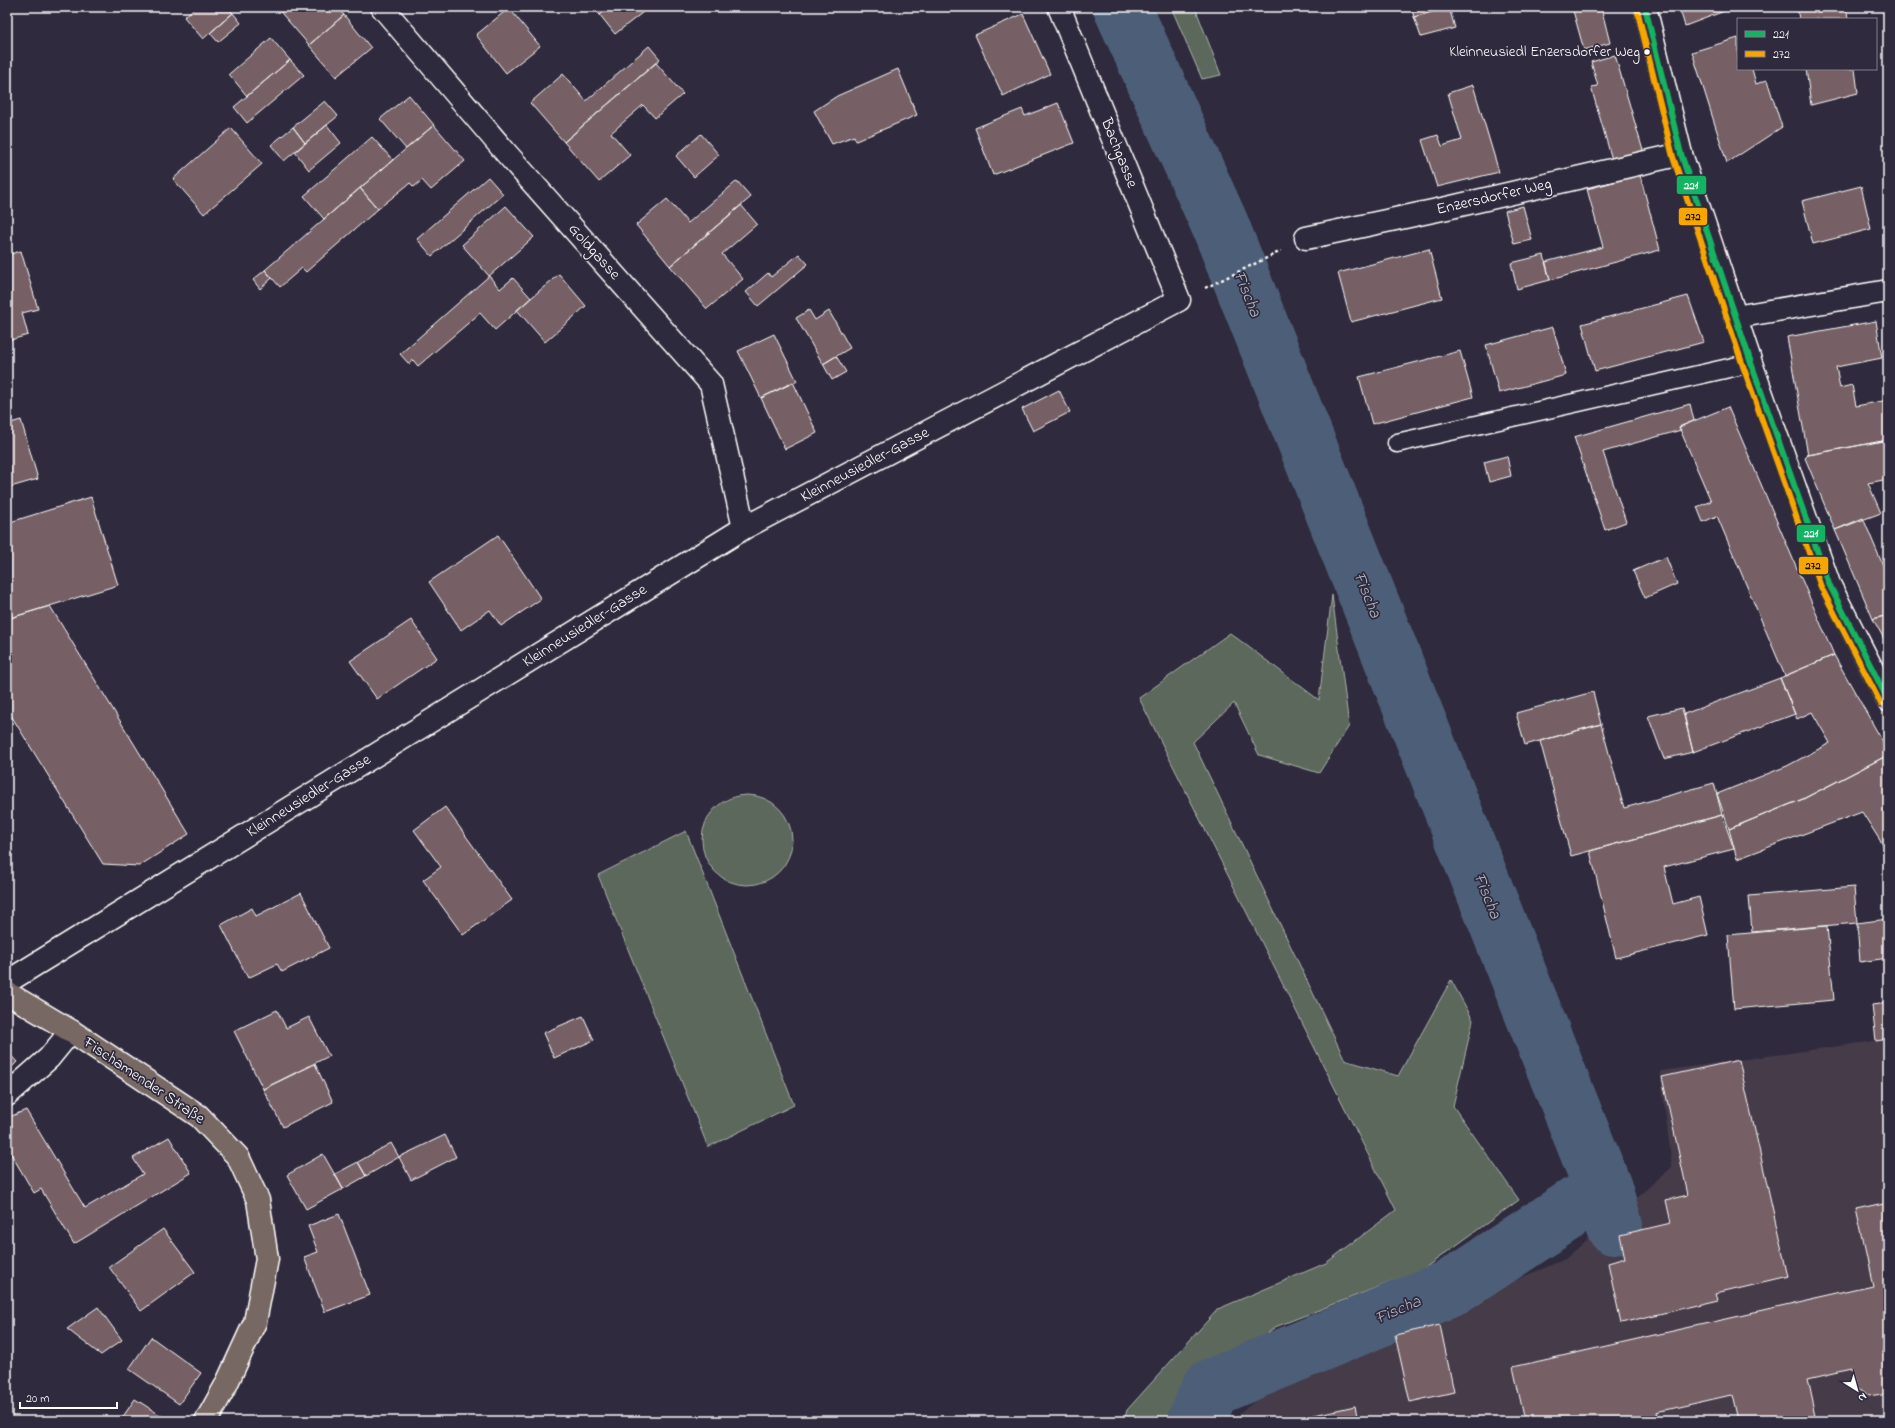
<svg xmlns="http://www.w3.org/2000/svg" width="1895" height="1428" viewBox="0 0 1895 1428" font-family="'Indie Flower',sans-serif">
	<style>
		.built { fill: #443a49 }
		.green { fill: #5b675c; stroke: #adb3ae }
		.lines { fill: none; stroke-linecap: round; stroke-linejoin: round }
		.river { stroke: #4e5e78; stroke-width: 58 }
		.building { fill: #766065; stroke: #fff }
		.service-casing { stroke: #fff; stroke-width: 21 }
		.minor-casing { stroke: #fff; stroke-width: 25 }
		.secondary-casing { stroke: #fff; stroke-width: 25 }
		.primary-casing { stroke: #fff; stroke-width: 25 }
		.path { stroke: #fff; stroke-width: 2.5; stroke-dasharray: 3 3; stroke-linecap: butt }
		.service { stroke: #2f2a3d; stroke-width: 18 }
		.minor { stroke: #2f2a3d; stroke-width: 22 }
		.secondary { stroke: #2f2a3d; stroke-width: 22 }
		.primary { stroke: #776864; stroke-width: 22 }
		.bus-1-casing { stroke: #2f2a3d; stroke-width: 9 }
		.bus-2-casing { stroke: #2f2a3d; stroke-width: 9 }
		.bus-1 { stroke: #13b361; stroke-width: 6 }
		.bus-2 { stroke: #f7a600; stroke-width: 6 }
		.bus-dot { fill: #fff; stroke: #2f2a3d; stroke-width: 1.5 }
		.labels { text-anchor: middle; dominant-baseline: central; stroke-width: 3.5; stroke-linejoin: round; paint-order: stroke }
		.bus-label { font-size: 15px; fill: #fff; stroke: #2f2a3d; text-anchor: end }
		.street-label { font-size: 16px; fill: #fff; stroke: #2f2a3d }
		.water-label { font-size: 17px; font-style: italic; fill: #afb7c2; stroke: #2f2a3d }
		.line-badge { stroke: #2f2a3d; stroke-width: 1.5 }
		.badge-label { font-size: 11px; text-anchor: middle; font-weight: bold; fill: #fff }
		.pale-badge-label { font-size: 11px; text-anchor: middle; font-weight: bold; fill: #111 }
	</style>
	<rect width="100%" height="100%" fill="#2f2a3d"/>
	<filter id="ink" filterUnits="userSpaceOnUse"><feTurbulence type="fractalNoise" baseFrequency=".025" numOctaves="2"/><feDisplacementMap in="SourceGraphic" scale="8" xChannelSelector="R" yChannelSelector="G"/><feConvolveMatrix kernelMatrix="1 2 1 2 8 2 1 2 1" color-interpolation-filters="sRGB"/></filter>
	<g filter="url(#ink)">
		<path class="built" d="M 1888,1039 L 1888,1421 L 1229,1421 L 1287,1377 L 1565,1259 L 1672,1167 L 1660,1071 Z"/>
		<path class="green" d="M 1171,7 L 1195,7 L 1221,75 L 1202,79 Z
			M 1332,595 L 1349,726 L 1319,773 L 1259,755 L 1234,703 L 1193,742 L 1345,1060 L 1398,1076 L 1451,980 L 1473,1020 L 1453,1106 L 1519,1200 L 1422,1270 L 1275,1327 L 1187,1402 L 1220,1421 L 1124,1421 L 1127,1410 L 1218,1309 L 1326,1263 L 1396,1210 L 1139,698 L 1230,633 L 1319,700 Z
			M702 840a45 45 0 1 1 90 0a45 45 0 1 1-90 0Z
			M 686,831 L 794,1105 L 708,1147 L 598,875 Z"/>
		<g class="lines">
			<path class="river" d="M 1122,7 L 1220,225 L 1603,1188 L 1614,1226
				M 1196,1421 L 1211,1388 L 1453,1287 L 1603,1188"/>
		</g>
		<path class="building" d="M 196,7 L 227,7 L 233,13 L 203,39 L 184,17 Z
			M 276,7 L 337,7 L 344,15 L 309,45 Z
			M 593,7 L 609,7 L 600,15 Z
			M 609,7 L 645,7 L 647,9 L 615,34 L 600,15 Z
			M 1411,7 L 1449,7 L 1414,17 Z
			M 1449,7 L 1455,28 L 1421,37 L 1414,17 Z
			M 1572,7 L 1601,7 L 1610,43 L 1584,50 Z
			M 1679,7 L 1735,7 L 1685,26 Z
			M 1797,7 L 1846,7 L 1848,19 L 1799,19 Z
			M 509,8 L 540,46 L 506,73 L 476,35 Z
			M 233,13 L 241,23 L 218,42 L 210,33 Z
			M 1023,14 L 1050,74 L 1003,96 L 975,35 Z
			M 344,15 L 371,48 L 336,77 L 309,45 Z
			M 271,38 L 290,60 L 247,96 L 229,74 Z
			M 1738,38 L 1738,69 L 1752,69 L 1756,84 L 1767,80 L 1782,127 L 1727,163 L 1692,52 Z
			M 649,46 L 660,59 L 564,142 L 530,103 L 563,74 L 586,101 Z
			M 1615,55 L 1644,154 L 1613,163 L 1591,87 L 1598,86 L 1591,62 Z
			M 290,60 L 304,75 L 247,123 L 234,107 Z
			M 656,63 L 683,94 L 655,118 L 643,105 L 611,133 L 630,155 L 599,182 L 564,142 Z
			M 898,69 L 917,115 L 856,141 L 854,136 L 832,144 L 814,111 L 837,96 Z
			M 1806,69 L 1855,69 L 1858,93 L 1811,105 Z
			M 1473,85 L 1499,172 L 1437,187 L 1422,140 L 1438,135 L 1442,146 L 1462,140 L 1448,93 Z
			M 409,95 L 434,125 L 406,149 L 380,119 Z
			M 325,101 L 338,116 L 305,143 L 293,127 Z
			M 1058,103 L 1074,143 L 993,175 L 975,128 L 1022,109 L 1025,116 Z
			M 327,125 L 341,143 L 309,170 L 295,152 Z
			M 434,125 L 465,161 L 431,190 L 422,180 L 414,187 L 410,183 L 378,209 L 360,188 Z
			M 293,127 L 305,143 L 284,161 L 271,145 Z
			M 231,128 L 262,164 L 204,214 L 173,179 Z
			M 701,134 L 719,155 L 694,177 L 676,156 Z
			M 372,137 L 393,160 L 324,219 L 304,196 Z
			M 1640,175 L 1660,250 L 1550,280 L 1545,262 L 1603,247 L 1587,189 Z
			M 488,177 L 503,194 L 432,256 L 417,239 Z
			M 737,181 L 751,197 L 670,266 L 636,225 L 667,199 L 688,223 Z
			M 1861,186 L 1871,229 L 1813,244 L 1802,201 Z
			M 360,188 L 378,209 L 306,272 L 302,268 L 280,287 L 265,270 Z
			M 741,205 L 757,224 L 722,254 L 743,279 L 707,309 L 670,266 Z
			M 506,206 L 534,237 L 489,276 L 462,245 Z
			M 1523,206 L 1532,240 L 1514,244 L 1505,211 Z
			M 1429,249 L 1442,298 L 1351,322 L 1338,273 Z
			M 21,251 L 38,309 L 22,313 L 28,335 L 7,341 L 7,255 Z
			M 799,254 L 808,264 L 758,306 L 746,292 L 768,273 L 771,277 Z
			M 1544,255 L 1550,280 L 1517,289 L 1511,263 Z
			M 265,270 L 272,278 L 260,289 L 253,280 Z
			M 559,274 L 586,306 L 545,342 L 517,310 Z
			M 489,276 L 500,289 L 513,278 L 531,298 L 495,330 L 480,313 L 418,366 L 413,360 L 409,364 L 400,354 Z
			M 1688,296 L 1704,342 L 1595,371 L 1582,324 Z
			M 809,310 L 815,320 L 829,311 L 850,348 L 823,364 L 796,318 Z
			M 1876,321 L 1882,358 L 1836,367 L 1840,388 L 1852,385 L 1856,406 L 1888,400 L 1888,440 L 1808,455 L 1787,337 Z
			M 1553,327 L 1566,375 L 1499,393 L 1486,345 Z
			M 774,334 L 797,381 L 761,398 L 738,351 Z
			M 1460,351 L 1473,397 L 1372,424 L 1359,377 Z
			M 836,356 L 846,372 L 832,380 L 823,364 Z
			M 793,382 L 817,433 L 785,449 L 761,398 Z
			M 1059,390 L 1070,412 L 1033,431 L 1022,409 Z
			M 1690,404 L 1694,421 L 1679,427 L 1681,430 L 1603,452 L 1626,522 L 1605,530 L 1574,437 Z
			M 1728,407 L 1834,655 L 1785,676 L 1717,516 L 1703,522 L 1697,507 L 1711,501 L 1679,427 Z
			M 21,420 L 38,479 L 7,488 L 7,424 Z
			M 1888,440 L 1888,479 L 1868,483 L 1881,513 L 1835,530 L 1805,458 L 1808,455 Z
			M 1507,456 L 1511,476 L 1489,482 L 1484,462 Z
			M 91,497 L 118,585 L 7,619 L 7,523 Z
			M 1863,518 L 1887,575 L 1888,575 L 1888,615 L 1873,619 L 1835,530 Z
			M 498,535 L 541,599 L 501,626 L 490,610 L 461,630 L 429,582 Z
			M 1666,557 L 1677,584 L 1645,598 L 1633,571 Z
			M 50,606 L 189,834 L 139,866 L 103,864 L 7,709 L 7,619 Z
			M 1888,615 L 1888,646 L 1873,619 Z
			M 411,620 L 437,658 L 377,699 L 350,661 Z
			M 1834,655 L 1888,751 L 1888,755 L 1803,799 L 1729,829 L 1717,794 L 1787,766 L 1830,743 L 1812,712 L 1797,719 L 1780,678 Z
			M 1780,678 L 1795,714 L 1693,752 L 1684,714 Z
			M 1593,692 L 1601,724 L 1525,745 L 1516,713 Z
			M 1682,708 L 1693,752 L 1664,759 L 1648,716 Z
			M 1601,724 L 1624,808 L 1714,783 L 1722,815 L 1571,856 L 1540,741 Z
			M 1888,755 L 1888,853 L 1862,812 L 1737,859 L 1729,829 L 1803,799 Z
			M 445,807 L 512,900 L 463,935 L 423,880 L 441,867 L 414,830 Z
			M 1722,815 L 1734,849 L 1664,867 L 1673,904 L 1699,897 L 1708,935 L 1616,958 L 1590,851 Z
			M 1854,887 L 1857,923 L 1752,932 L 1749,896 Z
			M 301,893 L 329,948 L 282,972 L 277,964 L 248,978 L 221,925 L 252,908 L 256,916 Z
			M 1888,919 L 1888,958 L 1860,962 L 1857,923 Z
			M 1827,926 L 1834,1000 L 1734,1009 L 1728,935 Z
			M 1888,1003 L 1888,1039 L 1876,1041 L 1872,1005 Z
			M 277,1010 L 286,1028 L 309,1017 L 329,1056 L 263,1089 L 234,1031 Z
			M 583,1016 L 594,1040 L 554,1058 L 543,1033 Z
			M 7,1051 L 17,1062 L 7,1072 Z
			M 1739,1060 L 1788,1277 L 1716,1294 L 1718,1300 L 1621,1323 L 1608,1263 L 1625,1258 L 1620,1235 L 1671,1223 L 1666,1200 L 1688,1195 L 1662,1077 Z
			M 315,1064 L 333,1102 L 283,1127 L 263,1089 Z
			M 26,1110 L 85,1208 L 143,1174 L 133,1158 L 169,1137 L 191,1173 L 74,1244 L 41,1189 L 34,1193 L 7,1147 L 7,1118 Z
			M 445,1135 L 456,1157 L 411,1180 L 399,1157 Z
			M 391,1143 L 399,1157 L 366,1176 L 358,1162 Z
			M 323,1154 L 343,1189 L 306,1209 L 287,1175 Z
			M 358,1162 L 366,1176 L 343,1189 L 335,1174 Z
			M 1888,1202 L 1888,1348 L 1883,1349 L 1888,1371 L 1888,1387 L 1882,1394 L 1868,1396 L 1856,1386 L 1851,1369 L 1807,1379 L 1816,1421 L 1737,1421 L 1731,1395 L 1657,1412 L 1659,1421 L 1525,1421 L 1513,1367 L 1873,1286 L 1856,1209 Z
			M 339,1214 L 370,1295 L 325,1312 L 304,1257 L 318,1252 L 308,1226 Z
			M 163,1229 L 195,1272 L 141,1311 L 109,1267 Z
			M 98,1307 L 122,1340 L 101,1355 L 67,1329 Z
			M 1440,1325 L 1454,1392 L 1410,1402 L 1395,1335 Z
			M 151,1337 L 201,1373 L 179,1404 L 129,1369 Z
			M 1888,1348 L 1888,1371 L 1883,1349 Z
			M 135,1399 L 168,1420 L 167,1421 L 120,1421 Z
			M 1355,1406 L 1358,1421 L 1287,1421 Z
			M 56,1417 L 59,1421 L 50,1421 Z"/>
		<g class="lines">
			<g class="service-casing">
				<path id="service" d="M 1397,443 L 1751,363"/>
			</g>
			<g class="minor-casing">
				<path id="minor" d="M 382,7 L 507,154 L 711,384 L 744,528
					M 1306,238 L 1447,208 L 1681,154
					M 1735,317 L 1888,291
					M 7,982 L 744,528 L 1179,300 L 1059,7
					M 7,1095 L 49,1058 L 71,1031"/>
			</g>
			<g class="secondary-casing">
				<path id="secondary" d="M 1645,7 L 1681,154 L 1751,363 L 1829,584 L 1888,700"/>
			</g>
			<g class="primary-casing">
				<path id="primary" d="M 7,993 L 71,1031 L 199,1116 L 238,1157 L 258,1200 L 267,1259 L 255,1322 L 226,1385 L 206,1421"/>
			</g>
			<path class="path" d="M 1205,288 L 1281,251"/>
			<use href="#service" class="service"/>
			<use href="#minor" class="minor"/>
			<use href="#secondary" class="secondary"/>
			<use href="#primary" class="primary"/>
			<g class="bus-1-casing">
				<path id="bus-1" d="M 1645,7 L 1681,154 L 1751,363 L 1829,584 L 1888,700"/>
			</g>
			<g class="bus-2-casing">
				<path id="bus-2" d="M 1637,9 L 1673,157 L 1743,366 L 1821,587 L 1881,704"/>
			</g>
			<use href="#bus-1" class="bus-1"/>
			<use href="#bus-2" class="bus-2"/>
		</g>
	</g>
	<circle class="bus-dot" cx="1647" cy="52" r="3.5"/>
	<g class="labels">
		<g class="bus-label">
			<text x="1640" y="52">Kleinneusiedl Enzersdorfer Weg</text>
		</g>
		<g class="street-label">
			<text transform="translate(1119 153) rotate(68)">Bachgasse</text>
			<text transform="translate(1494 197) rotate(-13)">Enzersdorfer Weg</text>
			<text transform="translate(594 252) rotate(48)">Goldgasse</text>
			<text transform="translate(865 465) rotate(-28)">Kleinneusiedler-Gasse</text>
			<text transform="translate(585 626) rotate(-32)">Kleinneusiedler-Gasse</text>
			<text transform="translate(309 796) rotate(-32)">Kleinneusiedler-Gasse</text>
			<text transform="translate(144 1081) rotate(34)">Fischamender Straße</text>
		</g>
		<g class="water-label">
			<text transform="translate(1247 294) rotate(68)">Fischa</text>
			<text transform="translate(1367 595) rotate(68)">Fischa</text>
			<text transform="translate(1487 896) rotate(68)">Fischa</text>
			<text transform="translate(1398 1310) rotate(-23)">Fischa</text>
		</g>
	</g>
	<g class="line-badge">
		<rect x="1676" y="175" width="31" height="20" rx="4" fill="#13b361"/>
		<rect x="1678" y="207" width="30" height="19" rx="4" fill="#f7a600"/>
		<rect x="1796" y="524" width="30" height="19" rx="4" fill="#13b361"/>
		<rect x="1798" y="556" width="31" height="19" rx="4" fill="#f7a600"/>
	</g>
	<g class="badge-label">
		<text x="1691" y="189">221</text>
		<text x="1811" y="537">221</text>
	</g>
	<g class="pale-badge-label">
		<text x="1693" y="220">272</text>
		<text x="1813" y="569">272</text>
	</g>
	<rect width="1895" height="1428" fill="none" stroke="#2f2a3d" stroke-width="24"/>
	<rect x="12" y="12" width="1871" height="1404" fill="none" stroke="#fff" stroke-width="1.5" filter="url(#ink)"/>
	<rect x="1737" y="18" width="140" height="52" fill="#2f2a3d" stroke="#827f8b"/>
	<rect x="1745" y="31" width="20" height="6" fill="#13b361" stroke="#827f8b"/>
	<text x="1773" y="38" font-size="12" fill="#ffffff">221</text>
	<rect x="1745" y="51" width="20" height="6" fill="#f7a600" stroke="#827f8b"/>
	<text x="1773" y="58" font-size="12" fill="#ffffff">272</text>
	<g transform="translate(1857 1390) rotate(143)" stroke="#2f2a3d" stroke-width="3" paint-order="stroke">
	<path d="M0-3L7 15L0 10L-7 15Z" fill="#ffffff"/>
	<text y="-6" font-size="11" font-weight="bold" text-anchor="middle" fill="#ffffff">N</text>
	</g>
	<path d="M20 1402v6h97v-6" fill="none" stroke="#ffffff" stroke-width="2"/>
	<text x="26" y="1402" font-size="12" fill="#ffffff" stroke="#2f2a3d" stroke-width="3" paint-order="stroke">20 m</text>
</svg>
